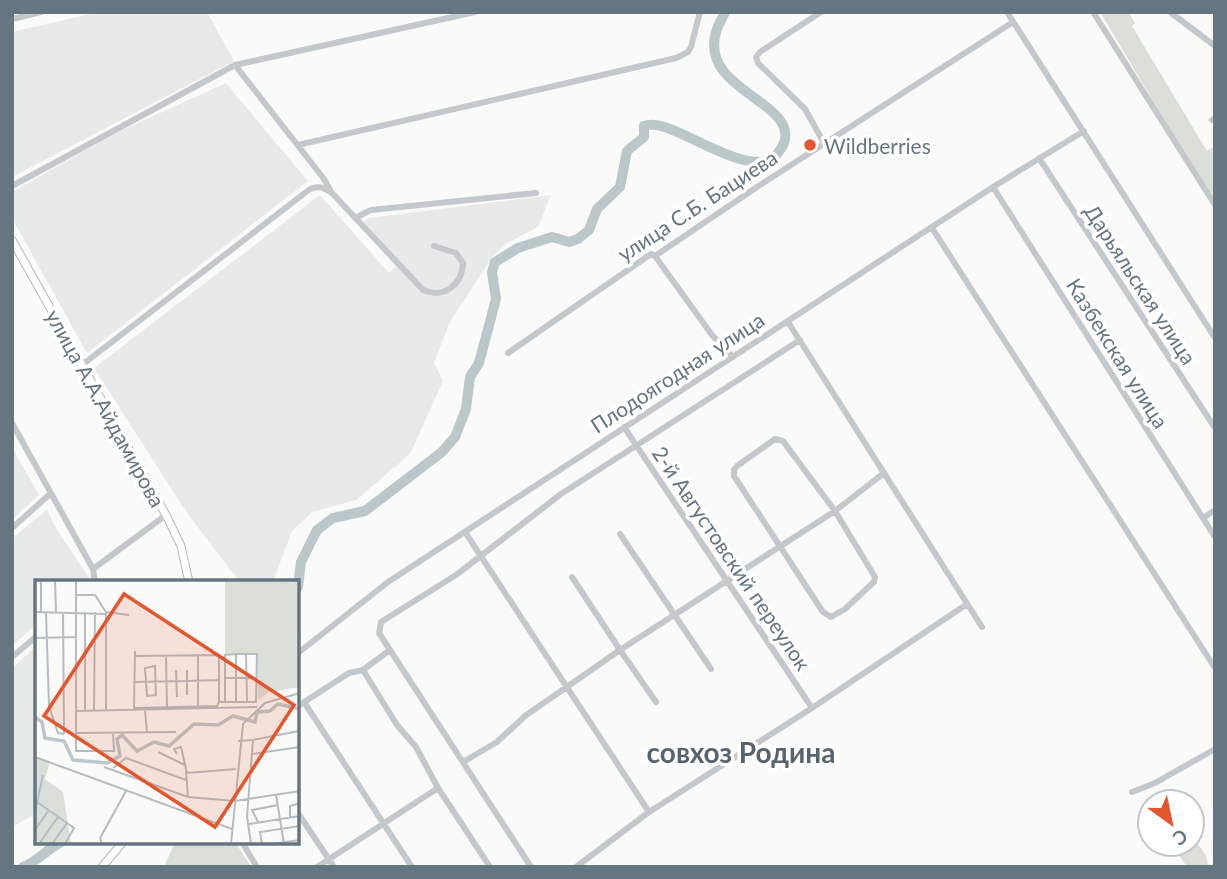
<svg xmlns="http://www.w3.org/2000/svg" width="1227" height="879" viewBox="0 0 1227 879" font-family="Lato,sans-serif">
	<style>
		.built { fill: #e8e9e9 }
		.green { fill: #dadfd7 }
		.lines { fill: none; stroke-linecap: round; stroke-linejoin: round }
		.river { stroke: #bbc7cb; stroke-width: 10 }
		.major-casing { stroke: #b5babe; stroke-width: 9 }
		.minor { stroke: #c3c8cc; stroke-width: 6 }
		.major { stroke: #fff; stroke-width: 7 }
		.poi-dot { fill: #e4572e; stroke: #fff; stroke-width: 2.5 }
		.labels { text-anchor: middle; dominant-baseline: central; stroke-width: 7; stroke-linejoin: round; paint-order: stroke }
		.poi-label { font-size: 21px; fill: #657683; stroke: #fff; text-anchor: start }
		.street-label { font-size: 21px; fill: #657683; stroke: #fff }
		.district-label { font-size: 28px; font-weight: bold; fill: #57646e; stroke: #fff }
		.inset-river { fill: none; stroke: #bbc7cb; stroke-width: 3.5 }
		.inset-road { fill: none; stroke: #b5bdc2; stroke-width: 2 }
		.view { fill: #e4572e; fill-opacity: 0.15; stroke: #e4572e; stroke-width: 3.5 }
		.inset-edge { fill: none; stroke: #657683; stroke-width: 3.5 }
	</style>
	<rect width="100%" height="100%" fill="#fafaf8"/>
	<path class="built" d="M 99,12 L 207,12 L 234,61 L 12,177 L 12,32 Z
		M 226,83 L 308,181 L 87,353 L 12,218 L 12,192 L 116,133 Z
		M 320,195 L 389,273 L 399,262 L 363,222 L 368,218 L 551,195 L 538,227 L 507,243 L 493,256 L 450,322 L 434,363 L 443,381 L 410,454 L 356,500 L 312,512 L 292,531 L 273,581 L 239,581 L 187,513 L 94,368 Z
		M 12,447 L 39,495 L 12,520 Z
		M 47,509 L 54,525 L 89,578 L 85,581 L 37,582 L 37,624 L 12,646 L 12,539 Z
		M 37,646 L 37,813 L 12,827 L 12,668 Z"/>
	<path class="green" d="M 1100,12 L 1128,12 L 1135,23 L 1132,26 L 1207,151 L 1215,146 L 1215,199 L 1181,148 Z
		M 1192,836 L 1205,854 L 1209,867 L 1187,867 L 1172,844 L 1192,844 Z
		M 175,842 L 235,842 L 251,867 L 164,867 Z"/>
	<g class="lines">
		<path class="river" d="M 298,587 L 301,562 L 317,530 L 333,518 L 365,511 L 442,452 L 455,437 L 466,409 L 470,377 L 479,363 L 496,299 L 492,272 L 495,262 L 518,248 L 552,237 L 569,242 L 578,239 L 589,230 L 597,209 L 620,187 L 627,151 L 644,137 L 644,126 C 668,115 733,173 772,160 C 776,155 782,149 784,143 C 798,101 699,91 716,32 C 718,25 722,19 725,12
			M 23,867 C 38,861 46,850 61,842"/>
		<g class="major-casing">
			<path id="major" d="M 12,240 L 166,515 L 181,546 L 189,582
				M 102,867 L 123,842"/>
		</g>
		<path class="minor" d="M 821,12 L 760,52 L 756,57 L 758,63 L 805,109 L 824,143
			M 1007,12 L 1215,338
			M 1093,12 L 1215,205
			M 1170,12 L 1215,46
			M 12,19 L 41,12
			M 235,65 L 324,179 L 331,192
			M 1212,120 L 1215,118
			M 298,145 L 676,58 L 688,52 L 691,47 L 700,12
			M 1039,158 L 1215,428
			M 12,186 L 235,65 L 475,12
			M 993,187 L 1215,537
			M 355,218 L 371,210 L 536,193
			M 932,228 L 1215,668
			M 655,256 L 712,335 L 733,357
			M 788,322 L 982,627
			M 508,353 L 651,254 L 655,256 L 757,187 L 1013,22
			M 82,365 L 310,189 C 319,185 324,188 332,193 L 423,290 C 444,299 462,285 463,263 L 456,253 L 434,246
			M 12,423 L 93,569 L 166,515
			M 624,427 L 812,708
			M 775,439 L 783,441 L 835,511 L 875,577 L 874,582 L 845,609 L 831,617 L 823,612 L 734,476 L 734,470 L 737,466 Z
			M 1203,518 L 1215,510
			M 12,528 L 50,494
			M 465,532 L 649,812
			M 620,534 L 711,669
			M 93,569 L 95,582
			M 298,653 L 388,582 L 993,187 L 1084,131
			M 12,657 L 37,636
			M 363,670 L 397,725 L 416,747 L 438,788 L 490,867
			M 304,702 L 412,867
			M 656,702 L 620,650 L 835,511 L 884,473
			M 298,706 L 349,673 L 363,670 L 390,650
			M 463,762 L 497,742 L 525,716 L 620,650 L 572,577
			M 1132,792 L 1155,783 L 1215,749
			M 298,813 L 334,867
			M 242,842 L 257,867
			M 317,867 L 438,788
			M 531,867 L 379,633 L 381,622 L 456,575 L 561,494 L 800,340
			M 576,867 L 649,812 L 812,708 L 967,604"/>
		<use href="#major" class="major"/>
	</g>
	<circle class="poi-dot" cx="810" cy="145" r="7"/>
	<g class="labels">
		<g class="poi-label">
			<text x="824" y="145">Wildberries</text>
		</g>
		<g class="street-label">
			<text transform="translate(697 205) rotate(-33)">улица С.Б. Бациева</text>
			<text transform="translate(1141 284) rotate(57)">Дарьяльская улица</text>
			<text transform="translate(1118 353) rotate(58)">Казбекская улица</text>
			<text transform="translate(677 372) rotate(-33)">Плодоягодная улица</text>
			<text transform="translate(106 408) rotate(61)">улица А.А.Айдамирова</text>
			<text transform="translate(732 558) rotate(56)">2-й Августовский переулок</text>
		</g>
		<g class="district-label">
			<text x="741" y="752">совхоз Родина</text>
		</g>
	</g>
	<g transform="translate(35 580)">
		<rect width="264" height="264" fill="#fafaf8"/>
		<path d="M 190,0 L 264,0 L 264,107 L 235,112 L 223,120 L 223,74 L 190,74 ZM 0,178 L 15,182 L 10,199 L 28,212 L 36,264 L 0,264 Z" fill="#dadfd7"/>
		<path class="inset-river" d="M 0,137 L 7,142 L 10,158 L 29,161 L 38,180 L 72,183 L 85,176 L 82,159 L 87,155 L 102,171 L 119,162 L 134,166 L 159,144 L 183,145 L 198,136 L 220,142 L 222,132 L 235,131 L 243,124 L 265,129"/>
		<path class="inset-road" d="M 20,0 L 21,32M 41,0 L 41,171 L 79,171 L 78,153M 6,2 L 6,32M 41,15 L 60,15 L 71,32 L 94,35M 0,32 L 71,34 L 71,131M 11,32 L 14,126 L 23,153 L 29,154M 28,32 L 29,154M 0,58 L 42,57M 211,74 L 212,121M 131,75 L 132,129M 163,76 L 163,126M 120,86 L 121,115 L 112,116 L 110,88 ZM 141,90 L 142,117M 190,98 L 222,98M 100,102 L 152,101 L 152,90M 152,115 L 152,101 L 184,100M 190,121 L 190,75 L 201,74M 184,122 L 221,122 L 222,74 L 201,74 L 201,122M 99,128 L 182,126 L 184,122 L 184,75 L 100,76M 99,129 L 100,71M 41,131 L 222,127M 50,131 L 50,32M 59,131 L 60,32M 110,131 L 112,152M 42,153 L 141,152M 218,160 L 264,151M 203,161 L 218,160 L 212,236 L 216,264M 123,172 L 150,185M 142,174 L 139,169 L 146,167 L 152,193 L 201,189M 217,174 L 265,167M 0,177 L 197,249M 69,187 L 153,217 L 200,221 L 265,211M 78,188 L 91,178 L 151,200M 151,191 L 153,217M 241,215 L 249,264M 2,222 L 39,248 L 30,264M 0,233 L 8,195M 255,238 L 255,226 L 265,223M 223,242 L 217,230 L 243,225M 214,244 L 265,236M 0,250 L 14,230M 4,264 L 23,237M 17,264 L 32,243M 67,264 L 65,258 L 91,211M 196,264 L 208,144 L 230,123 L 265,113M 227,264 L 225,252 L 265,246M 237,264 L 265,260"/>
		<path class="view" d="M 89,14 L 259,125 L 180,247 L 9,136 Z"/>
		<rect width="264" height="264" class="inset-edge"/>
	</g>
	<rect width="1227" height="879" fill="none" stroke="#657683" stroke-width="28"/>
	<g transform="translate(1171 823) rotate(147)"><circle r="33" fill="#ffffff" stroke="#c1c8cd" stroke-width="2"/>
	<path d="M0-5L12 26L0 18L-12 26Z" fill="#e4572e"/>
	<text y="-10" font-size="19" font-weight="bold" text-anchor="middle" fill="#657683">С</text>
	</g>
</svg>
